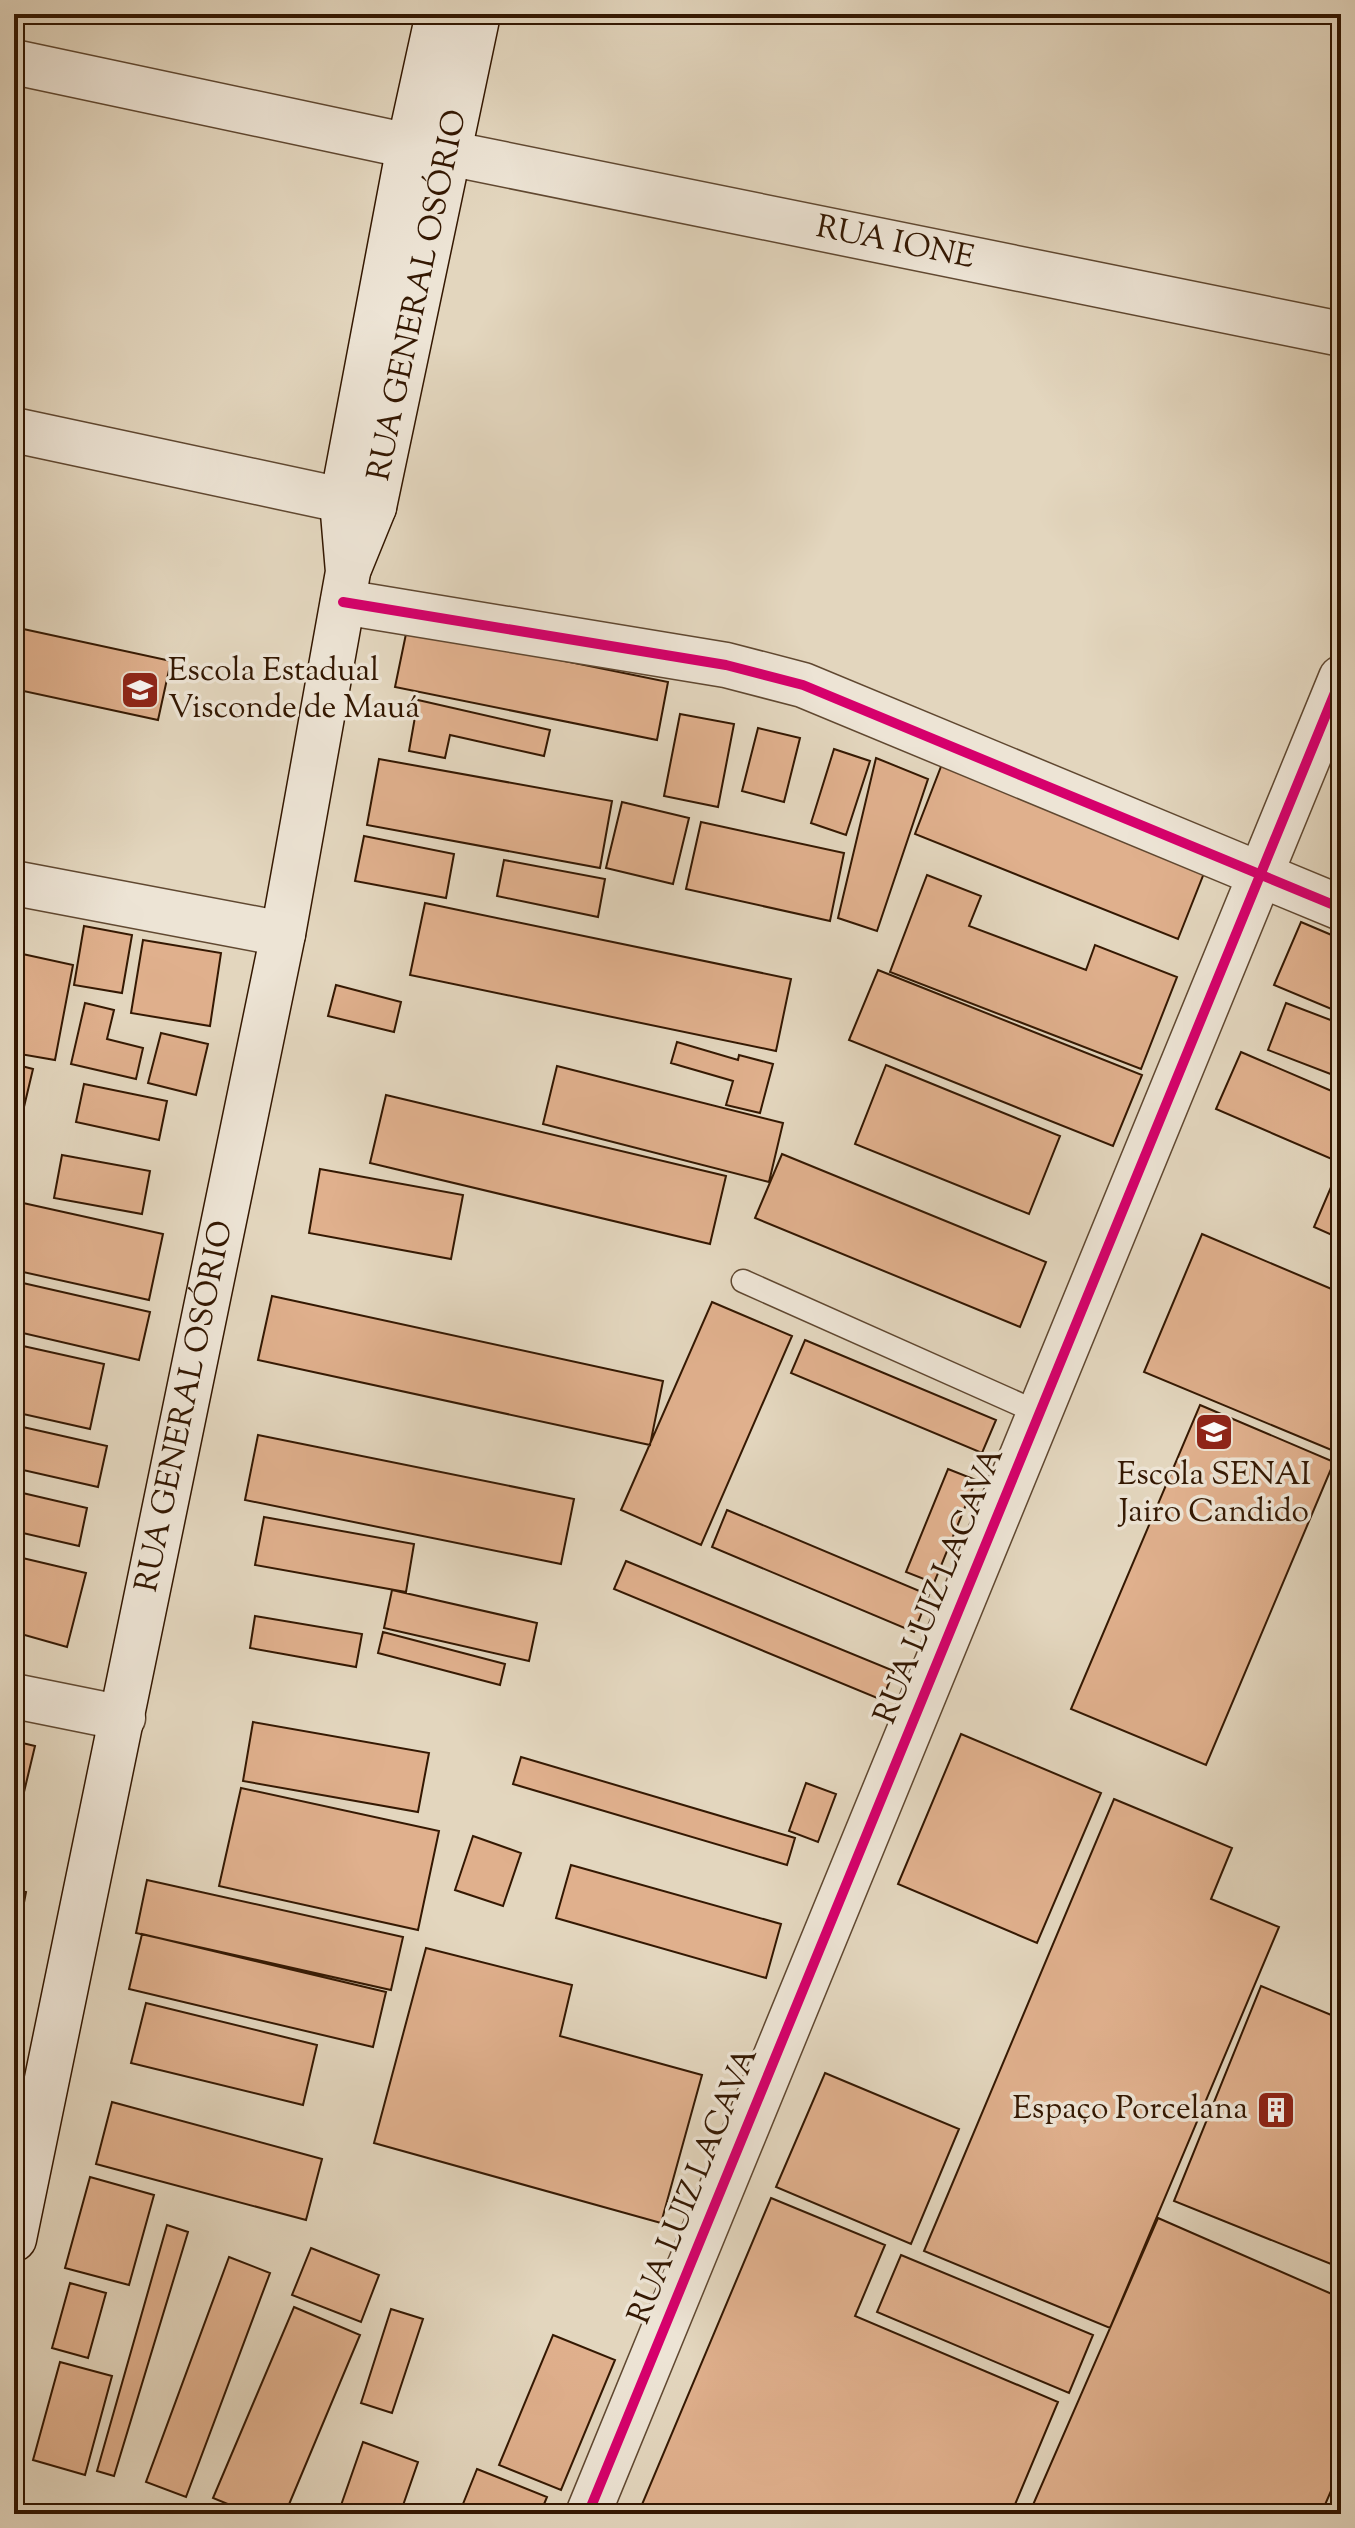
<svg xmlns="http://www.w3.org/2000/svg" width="1355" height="2528" viewBox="0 0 1355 2528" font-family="'Sorts Mill Goudy',serif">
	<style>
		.building { fill: #e0b08d; stroke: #341802; stroke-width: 2 }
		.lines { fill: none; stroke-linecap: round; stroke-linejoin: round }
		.service-casing { stroke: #604831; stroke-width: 25 }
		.minor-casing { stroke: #604831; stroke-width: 47 }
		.tertiary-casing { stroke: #604831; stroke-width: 47 }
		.secondary-casing { stroke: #341802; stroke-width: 47 }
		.service { stroke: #ede4d5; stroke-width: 22 }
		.minor { stroke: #ede4d5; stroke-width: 44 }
		.tertiary { stroke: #ede4d5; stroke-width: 44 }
		.secondary { stroke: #ede4d5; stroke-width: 44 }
		.cycleway-casing { stroke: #ede4d5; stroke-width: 15 }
		.cycleway { stroke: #d6006c; stroke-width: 10 }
		.labels { text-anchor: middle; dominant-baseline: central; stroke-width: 7; stroke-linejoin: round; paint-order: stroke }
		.street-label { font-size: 32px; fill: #341802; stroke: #ede4d5 }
		.poi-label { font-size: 32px; fill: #341802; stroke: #ede4d5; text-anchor: start }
	</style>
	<rect width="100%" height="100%" fill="#e3d6be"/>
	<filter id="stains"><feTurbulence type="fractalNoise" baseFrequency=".0025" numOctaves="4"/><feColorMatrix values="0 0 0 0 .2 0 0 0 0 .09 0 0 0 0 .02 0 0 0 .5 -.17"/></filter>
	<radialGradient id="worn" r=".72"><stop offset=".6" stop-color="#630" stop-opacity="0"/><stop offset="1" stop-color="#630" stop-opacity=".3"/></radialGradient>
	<path class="building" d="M 14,627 L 171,661 L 158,720 L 14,689 Z
		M 407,629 L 668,682 L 657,740 L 395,687 Z
		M 418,700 L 550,730 L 544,756 L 450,735 L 445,758 L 409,751 Z
		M 680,714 L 734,724 L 718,807 L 664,796 Z
		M 758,728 L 800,738 L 784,802 L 742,791 Z
		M 834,749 L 870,761 L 846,835 L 811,823 Z
		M 876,758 L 928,779 L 877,931 L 838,918 Z
		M 379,759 L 612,801 L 600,868 L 367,825 Z
		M 942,764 L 1206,868 L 1178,939 L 915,834 Z
		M 622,802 L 689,818 L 673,884 L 606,868 Z
		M 701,822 L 844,853 L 830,921 L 686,889 Z
		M 364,836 L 454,854 L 446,898 L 355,881 Z
		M 504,860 L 605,879 L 598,917 L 497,896 Z
		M 927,875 L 981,896 L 969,926 L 1086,970 L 1095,945 L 1177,977 L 1141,1069 L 890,972 Z
		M 425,903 L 791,979 L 776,1051 L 410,975 Z
		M 1301,922 L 1341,939 L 1341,1013 L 1274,985 Z
		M 84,926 L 132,935 L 122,993 L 74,985 Z
		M 143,940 L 221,953 L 210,1026 L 131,1013 Z
		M 18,953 L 73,965 L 55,1060 L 14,1053 L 14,974 Z
		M 878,970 L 1142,1075 L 1113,1146 L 849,1040 Z
		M 336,985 L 401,1002 L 394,1032 L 328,1016 Z
		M 85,1003 L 114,1010 L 107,1039 L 143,1048 L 136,1079 L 71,1064 Z
		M 1286,1003 L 1341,1024 L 1341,1078 L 1268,1050 Z
		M 161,1033 L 208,1044 L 196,1095 L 148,1083 Z
		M 677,1042 L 738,1060 L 739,1055 L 773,1064 L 760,1113 L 726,1105 L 733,1081 L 671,1063 Z
		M 1241,1052 L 1341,1095 L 1341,1163 L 1216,1109 Z
		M 14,1064 L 33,1069 L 14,1149 Z
		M 886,1065 L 1060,1136 L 1029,1214 L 855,1144 Z
		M 557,1066 L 783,1123 L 769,1182 L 543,1124 Z
		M 84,1084 L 167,1101 L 159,1140 L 76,1122 Z
		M 386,1095 L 726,1176 L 710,1244 L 370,1163 Z
		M 782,1154 L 1046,1262 L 1020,1327 L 755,1218 Z
		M 62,1155 L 150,1171 L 142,1214 L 54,1198 Z
		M 320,1169 L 463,1195 L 451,1259 L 309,1233 Z
		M 1337,1173 L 1341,1175 L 1341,1239 L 1314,1227 Z
		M 14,1201 L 163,1234 L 149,1300 L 14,1270 Z
		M 1202,1234 L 1341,1293 L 1341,1454 L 1144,1372 Z
		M 14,1281 L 150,1312 L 139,1360 L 14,1331 Z
		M 272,1296 L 663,1381 L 650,1445 L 258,1360 Z
		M 712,1302 L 792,1336 L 701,1545 L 621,1510 Z
		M 805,1340 L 996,1420 L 982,1453 L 791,1373 Z
		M 14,1344 L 104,1364 L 90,1429 L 14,1412 Z
		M 1200,1405 L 1334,1462 L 1206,1765 L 1071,1709 Z
		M 14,1425 L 107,1446 L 98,1487 L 14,1468 Z
		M 258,1435 L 574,1499 L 561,1564 L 245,1500 Z
		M 948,1469 L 976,1480 L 934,1583 L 906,1572 Z
		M 14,1491 L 87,1508 L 79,1546 L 14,1531 Z
		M 727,1510 L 929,1595 L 914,1632 L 712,1547 Z
		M 264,1517 L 414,1544 L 406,1592 L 255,1565 Z
		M 14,1556 L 86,1573 L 67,1647 L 14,1632 Z
		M 626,1561 L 894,1671 L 882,1700 L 614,1589 Z
		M 392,1590 L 537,1623 L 529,1661 L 384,1628 Z
		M 255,1616 L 362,1634 L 356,1667 L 250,1648 Z
		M 383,1632 L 505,1664 L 500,1685 L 378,1653 Z
		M 253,1722 L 429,1753 L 418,1812 L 243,1781 Z
		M 961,1734 L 1101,1793 L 1037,1943 L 898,1884 Z
		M 14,1741 L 35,1746 L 19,1813 L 14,1811 Z
		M 521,1757 L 795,1838 L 787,1865 L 513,1784 Z
		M 806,1783 L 836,1794 L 818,1842 L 789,1831 Z
		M 241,1788 L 439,1831 L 418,1930 L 219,1886 Z
		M 1114,1799 L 1232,1848 L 1211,1899 L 1279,1927 L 1110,2328 L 924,2251 Z
		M 473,1836 L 521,1853 L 503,1906 L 455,1890 Z
		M 571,1865 L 781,1924 L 766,1978 L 556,1918 Z
		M 147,1880 L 403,1937 L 391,1990 L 136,1933 Z
		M 14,1890 L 26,1892 L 19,1929 L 14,1928 Z
		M 142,1934 L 386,1992 L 373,2047 L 129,1989 Z
		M 426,1948 L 572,1985 L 560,2036 L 702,2075 L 661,2223 L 374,2143 Z
		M 1261,1986 L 1341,2019 L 1341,2268 L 1174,2201 Z
		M 146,2003 L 317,2045 L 303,2105 L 131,2063 Z
		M 825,2073 L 959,2129 L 911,2244 L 776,2187 Z
		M 112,2102 L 322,2159 L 306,2220 L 96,2164 Z
		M 90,2177 L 154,2195 L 129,2285 L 65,2268 Z
		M 771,2198 L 885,2245 L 855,2316 L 1058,2402 L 1011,2514 L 638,2514 Z
		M 1158,2218 L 1341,2298 L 1341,2468 L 1321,2514 L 1029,2514 Z
		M 167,2225 L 188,2232 L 114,2476 L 97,2471 Z
		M 311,2248 L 379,2275 L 361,2322 L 292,2295 Z
		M 901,2255 L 1093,2335 L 1069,2393 L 877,2312 Z
		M 229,2257 L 270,2273 L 186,2497 L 146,2482 Z
		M 70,2283 L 106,2293 L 88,2358 L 52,2348 Z
		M 294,2307 L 360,2335 L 285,2514 L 252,2514 L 213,2498 Z
		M 391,2309 L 423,2319 L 392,2413 L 361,2403 Z
		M 553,2335 L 615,2360 L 561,2490 L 499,2465 Z
		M 60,2362 L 112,2376 L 85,2475 L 33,2460 Z
		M 363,2442 L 418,2462 L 400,2514 L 338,2514 Z
		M 477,2469 L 547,2497 L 540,2514 L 459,2514 Z"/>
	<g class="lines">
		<g class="service-casing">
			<path id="service" d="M 743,1281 L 1039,1413"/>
		</g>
		<g class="minor-casing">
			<g id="minor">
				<path d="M 14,62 L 409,146"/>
				<path id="s1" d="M 448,153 L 1341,334"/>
				<path d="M 14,430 L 374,507"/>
				<path d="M 343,602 L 726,665 L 803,685 L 1341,908"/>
				<path d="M 14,1696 L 123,1718"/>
				<path d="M 588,2514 L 1341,678"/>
			</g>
		</g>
		<g class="tertiary-casing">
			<path id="tertiary" d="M 14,883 L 283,934"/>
		</g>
		<g class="secondary-casing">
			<g id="secondary">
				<path id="s2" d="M 350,566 L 374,507 L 478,14"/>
				<path id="s3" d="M 14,2239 L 283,934 L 348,572 L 342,501 L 409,146 L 438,14"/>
			</g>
		</g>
		<use href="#service" class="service"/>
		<use href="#minor" class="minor"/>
		<use href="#tertiary" class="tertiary"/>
		<use href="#secondary" class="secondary"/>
		<g class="cycleway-casing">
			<path id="cycleway" d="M 343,602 L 726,665 L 803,685 L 1341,908
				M 588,2514 L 1341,678"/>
		</g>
		<use href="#cycleway" class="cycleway"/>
	</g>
	<defs>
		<g id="school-square" transform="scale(2)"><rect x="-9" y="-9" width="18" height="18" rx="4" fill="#8f2418" stroke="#ede4d5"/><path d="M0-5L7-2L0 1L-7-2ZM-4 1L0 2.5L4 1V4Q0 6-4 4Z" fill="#fff"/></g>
		<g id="university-square" transform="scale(2)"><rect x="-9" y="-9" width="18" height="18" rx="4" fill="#8f2418" stroke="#ede4d5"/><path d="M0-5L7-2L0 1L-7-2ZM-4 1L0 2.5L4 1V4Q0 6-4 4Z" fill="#fff"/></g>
		<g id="building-square" transform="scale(2)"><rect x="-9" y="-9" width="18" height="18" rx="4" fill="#8f2418" stroke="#ede4d5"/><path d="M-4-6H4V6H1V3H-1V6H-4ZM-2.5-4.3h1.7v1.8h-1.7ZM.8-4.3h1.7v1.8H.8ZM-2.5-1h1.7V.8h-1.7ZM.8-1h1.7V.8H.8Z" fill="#fff"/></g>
	</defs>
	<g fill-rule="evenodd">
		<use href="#school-square" x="140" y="690"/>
		<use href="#university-square" x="1214" y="1432"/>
		<use href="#building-square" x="1276" y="2110"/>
	</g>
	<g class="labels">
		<g class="street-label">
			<text stroke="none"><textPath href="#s1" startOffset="456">RUA IONE</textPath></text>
			<text stroke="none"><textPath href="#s2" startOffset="280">RUA GENERAL OSÓRIO</textPath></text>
			<text stroke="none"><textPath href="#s3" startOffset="850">RUA GENERAL OSÓRIO</textPath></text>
			<text transform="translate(940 1586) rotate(-68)">RUA LUIZ LACAVA</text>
			<text transform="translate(694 2186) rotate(-68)">RUA LUIZ LACAVA</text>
		</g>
		<g class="poi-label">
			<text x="168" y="672">Escola Estadual<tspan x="168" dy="37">Visconde de Mauá</tspan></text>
			<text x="1214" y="1476" text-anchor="middle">Escola SENAI<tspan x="1214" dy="37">Jairo Candido</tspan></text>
			<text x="1248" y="2110" text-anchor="end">Espaço Porcelana</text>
		</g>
	</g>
	<rect width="1355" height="2528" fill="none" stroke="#e3d6be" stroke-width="48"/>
	<rect x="16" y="16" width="1323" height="2496" fill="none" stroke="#341802" stroke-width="4"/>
	<rect x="24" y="24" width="1307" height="2480" fill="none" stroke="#341802" stroke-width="2"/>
	<rect width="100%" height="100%" filter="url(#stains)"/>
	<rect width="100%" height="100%" fill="url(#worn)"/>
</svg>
